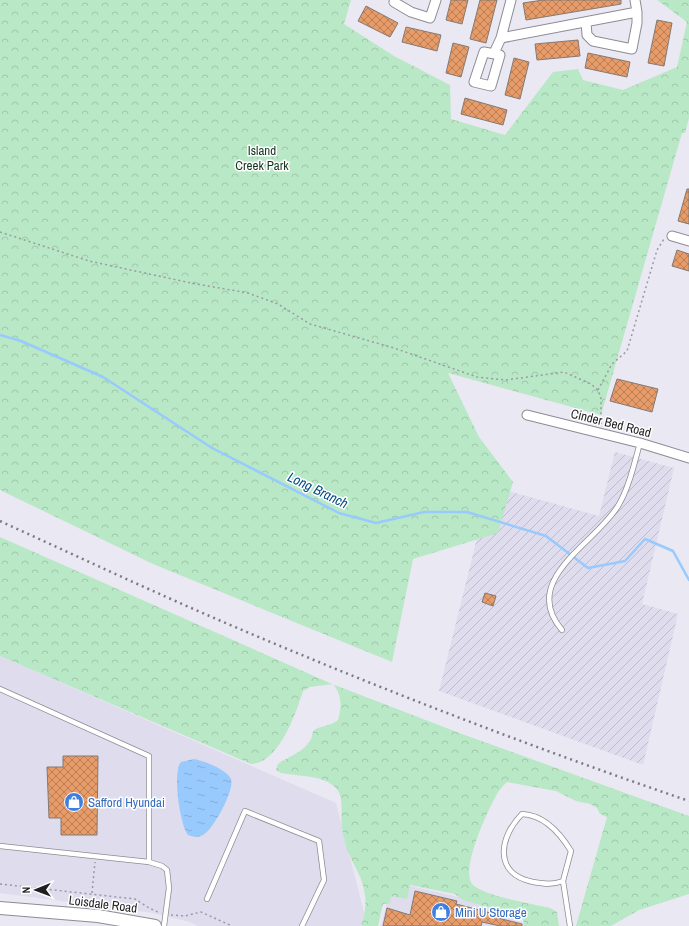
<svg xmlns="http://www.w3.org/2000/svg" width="689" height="926" viewBox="0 0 689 926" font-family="'Archivo Narrow',sans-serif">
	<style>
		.built { fill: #dedced }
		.industrial { fill: url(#industrial-furrows) }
		.forest { fill: url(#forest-crowns) }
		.water { fill: url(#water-ripples) }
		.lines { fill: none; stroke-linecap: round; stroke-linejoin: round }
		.stream { stroke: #98cafd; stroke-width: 2.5 }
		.building { fill: url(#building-cross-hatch); stroke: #827a75 }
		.lane-casing { stroke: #8d8c94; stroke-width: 6 }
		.street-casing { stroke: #8d8c94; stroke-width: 11 }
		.secondary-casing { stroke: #8d8c94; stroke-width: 14 }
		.path { stroke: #9b99a1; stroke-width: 1.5; stroke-dasharray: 2 3; stroke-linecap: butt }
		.lane { stroke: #fff; stroke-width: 4.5 }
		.street { stroke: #fff; stroke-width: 9 }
		.secondary { stroke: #fff; stroke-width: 12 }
		.rail { stroke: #7b7a80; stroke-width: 2.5; stroke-dasharray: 2 4; stroke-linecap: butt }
		.labels { text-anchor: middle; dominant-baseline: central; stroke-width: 3; stroke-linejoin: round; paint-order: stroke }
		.park-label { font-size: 13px; fill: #12351f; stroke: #fff }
		.street-label { font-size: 13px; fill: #1f1f22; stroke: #fff }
		.shop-label { font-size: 13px; fill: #366cbe; stroke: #fff; text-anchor: start }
		.water-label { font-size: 14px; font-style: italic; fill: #044d85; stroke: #fff }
	</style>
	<defs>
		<pattern id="industrial-furrows" width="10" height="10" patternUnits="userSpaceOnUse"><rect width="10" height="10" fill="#dedced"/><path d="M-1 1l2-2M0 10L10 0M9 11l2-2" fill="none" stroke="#bebccb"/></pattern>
		<pattern id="forest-crowns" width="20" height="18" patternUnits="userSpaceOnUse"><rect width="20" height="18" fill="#b9e8c6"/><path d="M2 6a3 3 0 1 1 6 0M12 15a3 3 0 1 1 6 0" fill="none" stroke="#9fc7aa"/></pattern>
		<pattern id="water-ripples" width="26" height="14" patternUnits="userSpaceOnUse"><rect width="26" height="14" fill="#98cafd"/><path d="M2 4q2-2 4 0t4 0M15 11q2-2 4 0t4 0" fill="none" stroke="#83add9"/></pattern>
		<pattern id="building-cross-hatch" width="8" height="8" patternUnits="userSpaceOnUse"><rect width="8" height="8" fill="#e79b68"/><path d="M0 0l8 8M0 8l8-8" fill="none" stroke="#bb7e55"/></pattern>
	</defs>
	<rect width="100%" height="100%" fill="#eae8f2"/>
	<path class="built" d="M 0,656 L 336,803 L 365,916 L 361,926 L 198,926 L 190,922 L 153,913 L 0,893 Z
		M 392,882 L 463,898 L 531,926 L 381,926 Z"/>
	<path class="industrial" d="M 615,452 L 674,468 L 642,604 L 678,614 L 643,765 L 439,691 L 490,486 L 599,516 Z"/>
	<path class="forest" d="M 0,0 L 351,0 L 344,24 L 394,56 L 450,85 L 451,119 L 505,135 L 553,72 L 578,69 L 583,80 L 623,90 L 677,67 L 687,22 L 657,0 L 689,0 L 689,118 L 685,133 L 682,133 L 601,415 L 448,373 L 479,437 L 513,482 L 498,533 L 413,559 L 392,662 L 153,564 L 0,490 Z
		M 0,537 L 332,684 L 462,734 L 689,816 L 689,894 L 639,910 L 611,926 L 576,926 L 607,817 L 600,814 L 597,808 L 590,804 L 576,801 L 556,791 L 507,782 C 503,786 498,791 496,796 C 487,812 459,872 473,885 C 485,896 532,904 550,908 L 557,912 L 559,926 L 524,926 L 523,919 L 495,913 L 491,908 L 463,900 L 455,894 L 410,885 L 407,899 L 391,896 L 390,903 L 383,904 L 378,926 L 361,926 C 365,915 367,902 364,890 C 362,877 355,868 350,856 C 346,848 343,836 342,827 C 340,815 345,798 336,788 C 324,775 297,776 281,773 L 276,770 L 278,764 C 291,755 312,749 313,731 C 320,725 330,727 338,720 C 342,706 342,695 333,684 L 310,687 L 303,691 C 296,713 279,763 251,764 L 0,656 Z"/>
	<path class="water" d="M 194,759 C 204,761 226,769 231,779 C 235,790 213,830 203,835 C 198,838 193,837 188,835 C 180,825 172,772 181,762 Z"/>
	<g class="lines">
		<path class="stream" d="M 0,335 L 21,341 L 103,377 L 212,448 L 339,513 L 376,523 L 424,512 L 467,512 L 546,536 L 588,568 L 625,561 L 645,539 L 673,551 L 689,580"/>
	</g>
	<path class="building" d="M 451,0 L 468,0 L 462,24 L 446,20 Z
		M 480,0 L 497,0 L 486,43 L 470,39 Z
		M 543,0 L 621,0 L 621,4 L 526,20 L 523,3 Z
		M 366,6 L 398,23 L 390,37 L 358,21 Z
		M 657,20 L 672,23 L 664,66 L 648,63 Z
		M 406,27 L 441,35 L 437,51 L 402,42 Z
		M 578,40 L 580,56 L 537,60 L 535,44 Z
		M 453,43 L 469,47 L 461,77 L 446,73 Z
		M 588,53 L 630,62 L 627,77 L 585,68 Z
		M 514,58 L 529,62 L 520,99 L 505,95 Z
		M 465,98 L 507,110 L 503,125 L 461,114 Z
		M 687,189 L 689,189 L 689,224 L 678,221 Z
		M 677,250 L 689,254 L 689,271 L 672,266 Z
		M 617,379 L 658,389 L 652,412 L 610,401 Z
		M 485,593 L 496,596 L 493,606 L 482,602 Z
		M 63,756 L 98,756 L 97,835 L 61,835 L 61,818 L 49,818 L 47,767 L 63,767 Z
		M 415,891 L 457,901 L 456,904 L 491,913 L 490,916 L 522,924 L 522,926 L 500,926 L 482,922 L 481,926 L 383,926 L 387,908 L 410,915 Z"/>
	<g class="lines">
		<g class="lane-casing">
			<path id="lane" d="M 562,630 C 519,580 595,544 618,506 C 629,488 634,464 640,443
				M 0,689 L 149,756 L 149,862
				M 0,846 L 149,862 L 162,866 L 167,870 L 169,888 L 164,926
				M 563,881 C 552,885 545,884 533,882 C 493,874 499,837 522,814 C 544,815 560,833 571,851 L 563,881 L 570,926
				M 207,899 L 245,811 L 319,841 L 324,880 L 302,926"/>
		</g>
		<g class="street-casing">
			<path id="street" d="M 395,0 L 394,2 L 411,12 L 430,18 L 436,0
				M 635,0 L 637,12
				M 501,38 L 637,12 L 637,23 L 632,49 L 593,41 L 587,35 L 586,22
				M 484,52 L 500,55 L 491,86 L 474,82 Z
				M 494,53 L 501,38 L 511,0
				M 672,236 L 689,241
				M 527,415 L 640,443 L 689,458"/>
		</g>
		<g class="secondary-casing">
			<path id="secondary" d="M 0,908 L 98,916 L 155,926"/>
		</g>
		<path class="path" d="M 0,232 L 89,261 L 191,283 L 248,293 L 278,304 L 310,324 L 394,348 L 477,377 L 506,380 L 564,372 L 591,384 L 598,390 L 601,398 L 601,424
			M 598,390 L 612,364 L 627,351 L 657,250 L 664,239
			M 0,884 L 135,899 L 149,908 L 160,913
			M 92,893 L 95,862
			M 171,915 L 185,916 L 201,912 L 232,926"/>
		<use href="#lane" class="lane"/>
		<use href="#street" class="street"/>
		<use href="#secondary" class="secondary"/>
		<path class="rail" d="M 0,521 C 74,555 147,589 221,621 C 375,687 531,747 689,801"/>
	</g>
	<defs>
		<g id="shop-disc" transform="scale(1)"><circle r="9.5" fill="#3f7fe0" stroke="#fff"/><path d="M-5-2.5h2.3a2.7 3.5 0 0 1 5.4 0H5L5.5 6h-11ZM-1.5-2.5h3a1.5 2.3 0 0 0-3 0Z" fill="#fff"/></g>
	</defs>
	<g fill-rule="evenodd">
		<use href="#shop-disc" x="74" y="802"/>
		<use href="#shop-disc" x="441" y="912"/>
	</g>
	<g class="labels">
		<g class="park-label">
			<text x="262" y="150">Island<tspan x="262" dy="15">Creek Park</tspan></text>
		</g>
		<g class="street-label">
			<text transform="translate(611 423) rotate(14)">Cinder Bed Road</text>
			<text transform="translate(103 904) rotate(7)">Loisdale Road</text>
		</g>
		<g class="shop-label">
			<text x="88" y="802">Safford Hyundai</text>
			<text x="455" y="912">Mini U Storage</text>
		</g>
		<g class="water-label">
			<text transform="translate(318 490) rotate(26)">Long Branch</text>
		</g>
	</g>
	<g transform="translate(36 890) rotate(269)" stroke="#ffffff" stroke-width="3" paint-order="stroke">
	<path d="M0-3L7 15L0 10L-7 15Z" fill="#1f1f22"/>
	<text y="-6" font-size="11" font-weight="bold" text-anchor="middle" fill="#1f1f22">N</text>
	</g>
</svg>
